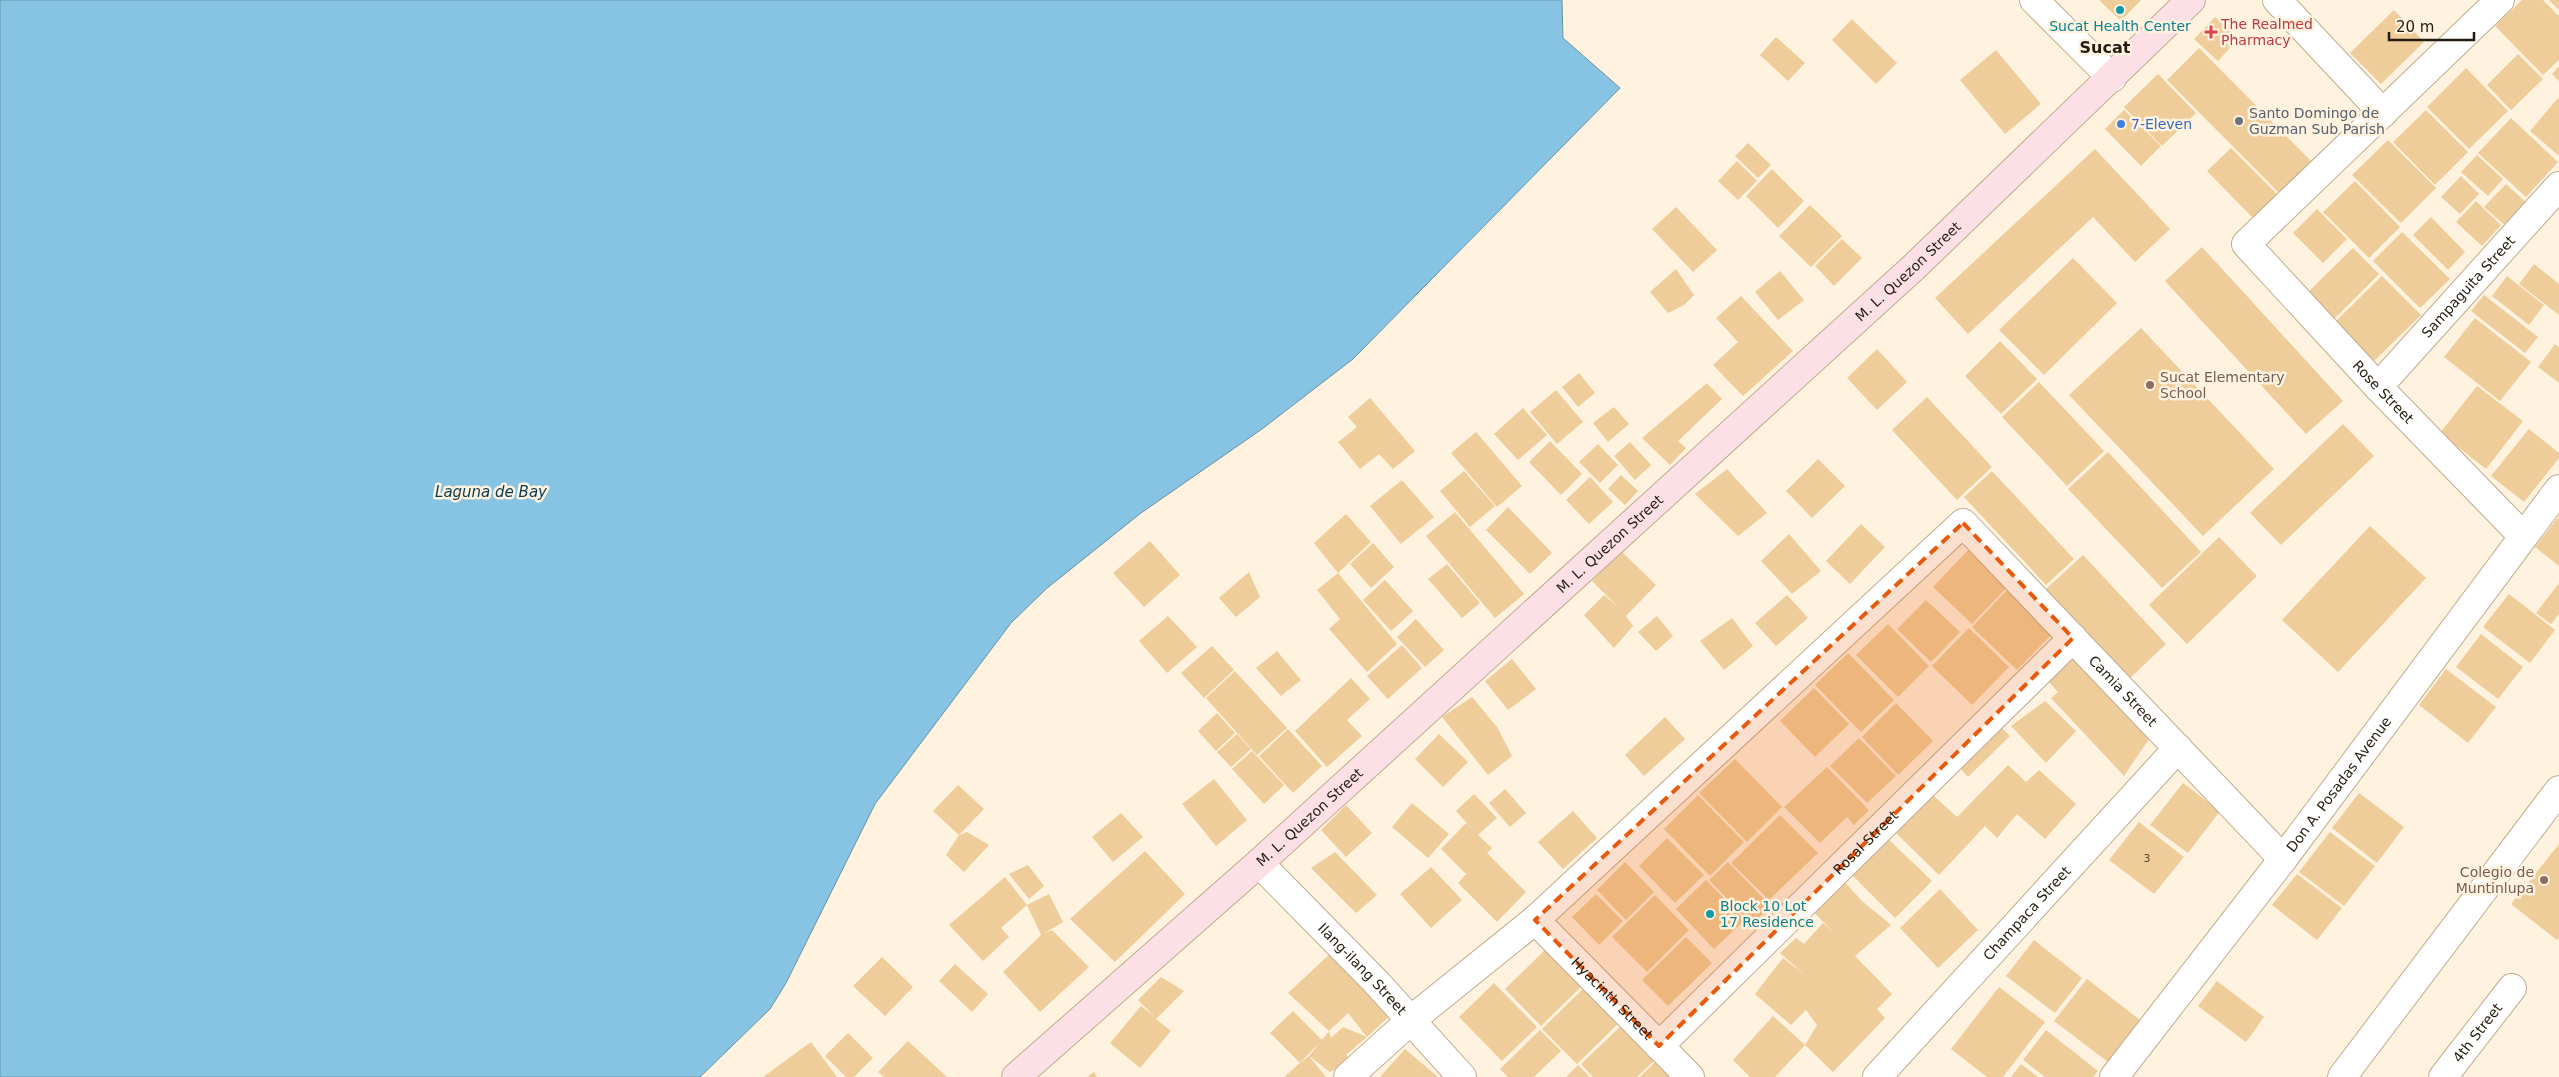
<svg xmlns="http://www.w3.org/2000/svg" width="2559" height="1077" viewBox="0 0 2559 1077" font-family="'DejaVu Sans',sans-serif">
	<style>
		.water { fill: #87c4e3; stroke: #6992a4 }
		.building { fill: #efcd9a }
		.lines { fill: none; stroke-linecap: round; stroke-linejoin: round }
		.minor-casing { stroke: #c0ab8d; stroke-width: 30 }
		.secondary-casing { stroke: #c0ab8d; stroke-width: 30 }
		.minor { stroke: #fff; stroke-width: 28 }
		.secondary { stroke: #fce0e6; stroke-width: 28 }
		.marked { fill: #e8590c; fill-opacity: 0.2; stroke: #e8590c; stroke-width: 4; stroke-dasharray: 10 6; stroke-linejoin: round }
		.culture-dot { fill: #0f9aa8; stroke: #fff2df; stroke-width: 2 }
		.health-dot { fill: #e0444e; stroke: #fff2df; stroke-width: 2 }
		.worship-dot { fill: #6b7280; stroke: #fff2df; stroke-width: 2 }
		.shop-dot { fill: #3f7fe0; stroke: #fff2df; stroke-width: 2 }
		.education-dot { fill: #8d6e63; stroke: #fff2df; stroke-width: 2 }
		.labels { text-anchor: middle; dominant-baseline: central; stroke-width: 5; stroke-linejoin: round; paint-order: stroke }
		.number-label { font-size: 11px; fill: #574832 }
		.health-label { font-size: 14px; fill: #be3a42; stroke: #fff2df; text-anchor: start }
		.culture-label { font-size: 14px; fill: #0d838f; stroke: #fff2df }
		.worship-label { font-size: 14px; fill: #5b616d; stroke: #fff2df; text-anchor: start }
		.shop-label { font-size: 14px; fill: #366cbe; stroke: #fff2df; text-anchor: start }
		.street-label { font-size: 14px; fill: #241c10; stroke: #fff2df }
		.education-label { font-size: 14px; fill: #785e54; stroke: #fff2df; text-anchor: start }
		.water-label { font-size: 15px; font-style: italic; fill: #073c52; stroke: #fff2df }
		.quarter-label { font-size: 16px; font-weight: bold; fill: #241c10; stroke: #fff2df }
	</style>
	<rect width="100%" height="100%" fill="#fff2df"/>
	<path class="water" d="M 0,0 L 1562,0 L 1563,38 L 1620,88 L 1353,359 L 1262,429 L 1141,513 L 1046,589 L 1011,623 L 875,804 L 786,983 L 770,1009 L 700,1077 L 0,1077 Z"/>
	<path class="building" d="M 2099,0 L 2141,0 L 2121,21 Z
		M 2522,0 L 2543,0 L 2559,16 L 2559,60 L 2543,75 L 2495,26 Z
		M 2549,0 L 2559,0 L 2559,10 Z
		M 2394,10 L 2424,42 L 2381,84 L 2350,53 Z
		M 2215,17 L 2238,39 L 2218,61 L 2194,39 Z
		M 1852,19 L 1897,63 L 1876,84 L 1832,40 Z
		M 1776,37 L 1805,63 L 1788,81 L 1760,55 Z
		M 2199,48 L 2311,161 L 2279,193 L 2167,80 Z
		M 1996,50 L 2041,104 L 2005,134 L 1960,80 Z
		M 2518,54 L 2543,79 L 2511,110 L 2487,85 Z
		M 2559,66 L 2559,81 L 2552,74 Z
		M 2466,68 L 2508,111 L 2469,149 L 2427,107 Z
		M 2158,74 L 2196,113 L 2162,146 L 2124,107 Z
		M 2559,97 L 2559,154 L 2558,155 L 2530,131 Z
		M 2124,110 L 2161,146 L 2141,166 L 2105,129 Z
		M 2426,110 L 2468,152 L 2435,185 L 2393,142 Z
		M 2511,118 L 2558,162 L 2526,197 L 2478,153 Z
		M 2388,140 L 2436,188 L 2401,223 L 2352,175 Z
		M 1748,143 L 1771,165 L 1758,178 L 1735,156 Z
		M 2231,148 L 2278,195 L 2254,219 L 2207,171 Z
		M 2095,149 L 2170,229 L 2135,262 L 2093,217 L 1968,334 L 1935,298 Z
		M 2477,155 L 2503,179 L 2488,196 L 2461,172 Z
		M 1737,161 L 1757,181 L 1738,200 L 1718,181 Z
		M 1772,169 L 1804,201 L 1778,228 L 1746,196 Z
		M 2461,176 L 2479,194 L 2460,214 L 2441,197 Z
		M 2355,181 L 2400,227 L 2369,258 L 2323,212 Z
		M 2506,184 L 2528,204 L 2507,227 L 2484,207 Z
		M 2476,201 L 2501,225 L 2482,246 L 2456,222 Z
		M 1810,205 L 1842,236 L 1811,267 L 1779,236 Z
		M 1676,207 L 1717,250 L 1693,272 L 1652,229 Z
		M 2317,209 L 2347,239 L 2323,263 L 2293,233 Z
		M 2431,217 L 2465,252 L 2448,270 L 2413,235 Z
		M 2402,232 L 2450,279 L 2420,308 L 2373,261 Z
		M 1842,239 L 1862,258 L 1834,286 L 1815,266 Z
		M 2202,247 L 2343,401 L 2306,434 L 2165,281 Z
		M 2353,248 L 2379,274 L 2331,322 L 2305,295 Z
		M 2073,258 L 2117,303 L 2044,375 L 1999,330 Z
		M 2534,264 L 2559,284 L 2559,315 L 2519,284 Z
		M 1676,269 L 1694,295 L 1684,305 L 1668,313 L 1650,292 Z
		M 1780,271 L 1804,300 L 1778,320 L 1755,292 Z
		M 2382,276 L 2421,315 L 2374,361 L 2335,322 Z
		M 2507,276 L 2544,305 L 2529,325 L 2492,296 Z
		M 2484,295 L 2538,337 L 2525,353 L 2471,311 Z
		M 1741,296 L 1793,351 L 1743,396 L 1713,365 L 1738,342 L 1716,318 Z
		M 2475,318 L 2531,362 L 2500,401 L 2444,357 Z
		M 2141,328 L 2274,469 L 2203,536 L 2069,395 Z
		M 2000,341 L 2037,379 L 2001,414 L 1965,376 Z
		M 2555,344 L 2559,347 L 2559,383 L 2538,367 Z
		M 1877,349 L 1907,382 L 1877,410 L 1847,378 Z
		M 1579,373 L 1595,393 L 1578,407 L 1562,387 Z
		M 2039,382 L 2104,451 L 2067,486 L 2002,417 Z
		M 1707,383 L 1722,399 L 1678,441 L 1686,448 L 1670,465 L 1642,438 Z
		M 2477,386 L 2523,421 L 2486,469 L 2440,433 Z
		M 1556,390 L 1583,422 L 1557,444 L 1530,412 Z
		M 1927,397 L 1992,467 L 1957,500 L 1892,430 Z
		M 1370,398 L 1415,451 L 1393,469 L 1379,454 L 1360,469 L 1338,442 L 1357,427 L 1348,417 Z
		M 1614,407 L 1629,424 L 1608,442 L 1593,423 Z
		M 1523,408 L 1547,435 L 1518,460 L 1494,434 Z
		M 2343,424 L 2374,456 L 2281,545 L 2250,513 Z
		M 2529,429 L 2559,453 L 2559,458 L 2524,502 L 2491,476 Z
		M 1476,432 L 1522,486 L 1497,507 L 1451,453 Z
		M 1550,441 L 1582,474 L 1561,495 L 1529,462 Z
		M 1630,442 L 1651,465 L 1635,480 L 1614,456 Z
		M 1598,444 L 1618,465 L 1600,483 L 1579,462 Z
		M 2108,452 L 2201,552 L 2162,588 L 2068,489 Z
		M 1818,459 L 1845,486 L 1812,518 L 1786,491 Z
		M 1727,469 L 1767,513 L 1738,536 L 1695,494 Z
		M 1464,471 L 1495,506 L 1470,527 L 1440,491 Z
		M 1992,471 L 2074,559 L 2046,585 L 1964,497 Z
		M 1621,475 L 1638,491 L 1625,505 L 1608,489 Z
		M 1590,477 L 1613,502 L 1589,524 L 1566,500 Z
		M 1402,480 L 1434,517 L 1401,544 L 1370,506 Z
		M 1508,507 L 1552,553 L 1530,574 L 1486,530 Z
		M 1455,512 L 1524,594 L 1495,618 L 1426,536 Z
		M 1346,514 L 1371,542 L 1338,573 L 1314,543 Z
		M 2559,516 L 2559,566 L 2535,547 Z
		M 1861,524 L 1885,547 L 1850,584 L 1826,561 Z
		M 2370,526 L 2426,578 L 2338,672 L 2282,620 Z
		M 1789,534 L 1821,571 L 1792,594 L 1761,561 Z
		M 2219,537 L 2257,576 L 2187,644 L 2149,605 Z
		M 1150,541 L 1180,575 L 1144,607 L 1113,573 Z
		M 1373,543 L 1394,567 L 1371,588 L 1350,564 Z
		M 1972,546 L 2011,583 L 1972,624 L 1933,587 Z
		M 1621,551 L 1656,585 L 1626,616 L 1633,626 L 1614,648 L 1584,615 L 1604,595 L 1619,608 L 1592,581 Z
		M 2083,555 L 2166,644 L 2128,680 L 2045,590 Z
		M 1447,564 L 1480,603 L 1462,618 L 1428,579 Z
		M 1249,572 L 1260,597 L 1236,617 L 1219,598 Z
		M 1338,573 L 1397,644 L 1367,672 L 1329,629 L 1340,619 L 1317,590 Z
		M 1385,580 L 1413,611 L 1391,631 L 1363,600 Z
		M 2559,583 L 2559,614 L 2551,624 L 2536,613 Z
		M 2007,590 L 2052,634 L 2017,670 L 1972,627 Z
		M 2509,594 L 2555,630 L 2530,663 L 2483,627 Z
		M 1787,595 L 1808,618 L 1776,646 L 1755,623 Z
		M 1926,600 L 1960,632 L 1931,662 L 1897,629 Z
		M 1168,616 L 1197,647 L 1167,673 L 1139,641 Z
		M 1657,616 L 1673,636 L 1656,651 L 1638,632 Z
		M 1732,618 L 1753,646 L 1724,670 L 1700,641 Z
		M 1416,619 L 1444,650 L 1425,667 L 1397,637 Z
		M 1888,624 L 1929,666 L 1898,697 L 1856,655 Z
		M 1969,628 L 2009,667 L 1972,705 L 1932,666 Z
		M 2481,634 L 2523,667 L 2498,699 L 2456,667 Z
		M 1402,645 L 1422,668 L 1388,699 L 1367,676 Z
		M 1212,646 L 1234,670 L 1204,698 L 1181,673 Z
		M 1277,651 L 1301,680 L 1281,696 L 1256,668 Z
		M 1848,653 L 1894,700 L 1861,732 L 1815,685 Z
		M 2076,655 L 2149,739 L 2124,776 L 2051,698 L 2058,692 L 2049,682 Z
		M 1512,659 L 1536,689 L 1508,710 L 1485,681 Z
		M 2446,669 L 2496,707 L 2468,743 L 2419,705 Z
		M 1235,671 L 1287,728 L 1257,755 L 1206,698 Z
		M 1351,678 L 1370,699 L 1347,720 L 1362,736 L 1327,767 L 1295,731 Z
		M 1814,688 L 1849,724 L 1815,757 L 1780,721 Z
		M 1472,697 L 1497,727 L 1512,756 L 1488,775 L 1442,717 Z
		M 2045,701 L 2076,731 L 2046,763 L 2011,726 Z
		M 1896,703 L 1933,741 L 1898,775 L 1862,737 Z
		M 1217,713 L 1235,733 L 1216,751 L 1198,731 Z
		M 1665,717 L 1685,739 L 1644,776 L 1625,755 Z
		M 1999,725 L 2010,736 L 1968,777 L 1957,765 Z
		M 1288,729 L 1322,766 L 1293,793 L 1259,756 Z
		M 1237,734 L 1251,749 L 1231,767 L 1217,752 Z
		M 1439,734 L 1468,762 L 1443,787 L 1415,759 Z
		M 1859,738 L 1896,776 L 1867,803 L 1830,766 Z
		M 1252,751 L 1284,785 L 1264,804 L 1232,769 Z
		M 1735,759 L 1782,807 L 1747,842 L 1699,793 Z
		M 2008,765 L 2026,782 L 2039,770 L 2076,804 L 2045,839 L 2017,814 L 1997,838 L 1985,826 L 1939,875 L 1896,833 L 1933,795 L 1957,817 Z
		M 1827,767 L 1869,810 L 1854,825 L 1847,817 L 1820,843 L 1784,807 Z
		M 1214,779 L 1247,820 L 1216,846 L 1182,804 Z
		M 2183,783 L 2220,811 L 2188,853 L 2150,825 Z
		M 958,785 L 984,809 L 959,835 L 967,832 L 989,845 L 964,872 L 946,855 L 959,835 L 933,811 Z
		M 1505,789 L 1526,813 L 1510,827 L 1489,803 Z
		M 2359,793 L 2404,827 L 2377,863 L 2332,828 Z
		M 1474,794 L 1497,818 L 1478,835 L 1492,848 L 1487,853 L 1526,892 L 1497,922 L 1458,883 L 1466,874 L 1441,849 L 1466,823 L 1475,832 L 1456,811 Z
		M 1698,795 L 1744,842 L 1710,876 L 1664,829 Z
		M 1412,803 L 1449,834 L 1428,858 L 1392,827 Z
		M 1346,805 L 1372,833 L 1346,857 L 1321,830 Z
		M 1573,811 L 1597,838 L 1563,869 L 1538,842 Z
		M 1121,813 L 1143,837 L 1113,862 L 1092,837 Z
		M 1780,815 L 1818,853 L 1769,900 L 1731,863 Z
		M 2139,822 L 2184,857 L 2154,894 L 2109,860 Z
		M 2330,832 L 2375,866 L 2344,906 L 2299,872 Z
		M 1884,835 L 1932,881 L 1895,918 L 1848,871 Z
		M 1667,838 L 1704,875 L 1675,903 L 1639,866 Z
		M 2559,844 L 2559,938 L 2557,940 L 2511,904 Z
		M 1145,851 L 1185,894 L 1115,962 L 1070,919 Z
		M 1335,852 L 1377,895 L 1356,913 L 1311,868 Z
		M 1625,862 L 1654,892 L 1626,920 L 1597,890 Z
		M 1728,862 L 1771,906 L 1752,924 L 1709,880 Z
		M 1028,865 L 1044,886 L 1029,899 L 1009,874 Z
		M 1431,867 L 1462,900 L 1431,928 L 1400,894 Z
		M 2297,874 L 2342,908 L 2317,940 L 2272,905 Z
		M 1005,877 L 1027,905 L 1001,928 L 1009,937 L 983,961 L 949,925 Z
		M 1706,880 L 1745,920 L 1714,949 L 1676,909 Z
		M 1843,880 L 1862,901 L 1891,925 L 1855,956 L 1892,994 L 1877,1009 L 1885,1018 L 1833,1072 L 1805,1045 L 1817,1025 L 1806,1010 L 1816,1000 L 1791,1025 L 1755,994 L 1783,958 L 1805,975 L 1780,953 L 1796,938 L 1804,944 L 1823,923 L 1833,932 L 1813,911 Z
		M 1940,889 L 1978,930 L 1938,968 L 1900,928 Z
		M 1049,894 L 1063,922 L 1043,934 L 1052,930 L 1089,967 L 1040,1012 L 1003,972 L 1041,935 L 1027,905 Z
		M 1596,894 L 1623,921 L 1599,945 L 1572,917 Z
		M 1655,895 L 1689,930 L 1647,972 L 1612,937 Z
		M 1686,937 L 1712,963 L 1668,1006 L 1642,980 Z
		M 2034,940 L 2082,978 L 2055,1013 L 2006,976 Z
		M 1548,947 L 1584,984 L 1541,1026 L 1505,989 Z
		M 1332,952 L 1397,1009 L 1367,1037 L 1348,1013 L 1329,1031 L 1288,993 Z
		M 882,957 L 913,987 L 885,1016 L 853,986 Z
		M 955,964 L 988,994 L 972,1012 L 939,981 Z
		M 1161,977 L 1184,991 L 1156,1019 L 1171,1031 L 1140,1068 L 1110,1043 L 1141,1006 L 1154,1016 L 1138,1000 Z
		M 2087,979 L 2140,1020 L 2108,1062 L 2054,1021 Z
		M 2217,981 L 2264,1017 L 2246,1042 L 2198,1006 Z
		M 1494,983 L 1537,1027 L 1502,1061 L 1459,1017 Z
		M 1587,985 L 1622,1020 L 1577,1064 L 1542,1029 Z
		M 1999,987 L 2045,1022 L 2003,1077 L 1987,1077 L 1951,1049 Z
		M 1293,1011 L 1322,1040 L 1329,1031 L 1331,1038 L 1343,1027 L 1367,1037 L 1346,1055 L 1353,1061 L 1330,1072 L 1309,1056 L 1320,1042 L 1300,1063 L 1309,1056 L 1326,1077 L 1284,1077 L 1300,1063 L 1270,1033 Z
		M 1773,1016 L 1805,1045 L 1775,1077 L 1750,1077 L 1733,1060 Z
		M 1624,1023 L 1658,1057 L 1637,1077 L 1593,1077 L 1581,1064 Z
		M 1540,1030 L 1561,1051 L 1534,1077 L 1508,1077 L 1500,1069 Z
		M 2046,1030 L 2098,1071 L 2093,1077 L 2045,1077 L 2023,1060 Z
		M 848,1033 L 873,1058 L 854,1077 L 846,1077 L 825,1056 Z
		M 908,1041 L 947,1077 L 884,1077 L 878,1072 Z
		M 811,1042 L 837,1077 L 763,1077 Z
		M 1405,1049 L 1438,1077 L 1380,1077 Z
		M 1656,1061 L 1672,1077 L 1640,1077 Z
		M 2021,1064 L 2038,1077 L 2011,1077 Z
		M 1578,1065 L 1590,1077 L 1566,1077 Z
		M 1094,1072 L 1097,1077 L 1087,1077 Z"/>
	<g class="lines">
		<g class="minor-casing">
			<g id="minor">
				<path d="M 2034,0 L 2112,78"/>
				<path d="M 2277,0 L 2383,113"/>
				<path id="s1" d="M 2500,0 L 2246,244 L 2378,387 L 2523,536"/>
				<path id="s2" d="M 2378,387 L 2559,186"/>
				<path id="s3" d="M 1259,863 L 1377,983 L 1462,1077"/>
				<path id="s4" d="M 1535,920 L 1690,1077"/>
				<path id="s5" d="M 1659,1046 L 2073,638"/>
				<path id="s6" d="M 1348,1077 L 1411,1020 L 1535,920 L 1963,523 L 2283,859"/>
				<path id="s7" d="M 1877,1077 L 2178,748"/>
				<path id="s8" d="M 2114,1077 L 2283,859 L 2559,489"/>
				<path d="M 2342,1077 L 2559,790"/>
				<path id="s9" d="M 2443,1077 L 2512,988"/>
			</g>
		</g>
		<g class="secondary-casing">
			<g id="secondary">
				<path id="s10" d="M 1016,1077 L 1259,863 L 1914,267 L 2191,0"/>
			</g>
		</g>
		<use href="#minor" class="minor"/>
		<use href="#secondary" class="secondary"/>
	</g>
	<path class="marked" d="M 1963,523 L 2073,638 L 1659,1046 L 1535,920 Z"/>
	<g class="culture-dot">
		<circle cx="2120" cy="10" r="5"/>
		<circle cx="1710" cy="914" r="5"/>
	</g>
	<path class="health-dot" d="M2208.5 24.5h5v5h5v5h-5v5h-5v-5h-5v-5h5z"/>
	<circle class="worship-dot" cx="2239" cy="121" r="5"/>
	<circle class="shop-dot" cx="2121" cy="124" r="5"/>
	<g class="education-dot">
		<circle cx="2150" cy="385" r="5"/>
		<circle cx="2544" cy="880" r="5"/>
	</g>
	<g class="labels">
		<g class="number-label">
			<text x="2147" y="858">3</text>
		</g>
		<g class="health-label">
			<text x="2221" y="24">The Realmed<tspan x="2221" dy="16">Pharmacy</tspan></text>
		</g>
		<g class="culture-label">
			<text x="2120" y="26">Sucat Health Center</text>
			<text x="1720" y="906" text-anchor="start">Block 10 Lot<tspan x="1720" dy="16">17 Residence</tspan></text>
		</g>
		<g class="worship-label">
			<text x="2249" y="113">Santo Domingo de<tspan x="2249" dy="16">Guzman Sub Parish</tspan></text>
		</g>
		<g class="shop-label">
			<text x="2131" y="124">7-Eleven</text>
		</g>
		<g class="street-label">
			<text stroke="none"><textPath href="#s10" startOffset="1202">M. L. Quezon Street</textPath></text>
			<text stroke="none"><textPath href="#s2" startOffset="135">Sampaguita Street</textPath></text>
			<text stroke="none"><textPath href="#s1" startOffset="554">Rose Street</textPath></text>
			<text stroke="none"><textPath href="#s10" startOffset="798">M. L. Quezon Street</textPath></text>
			<text stroke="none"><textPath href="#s6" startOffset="1060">Camia Street</textPath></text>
			<text stroke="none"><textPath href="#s8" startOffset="369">Don A. Posadas Avenue</textPath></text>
			<text stroke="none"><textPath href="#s10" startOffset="392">M. L. Quezon Street</textPath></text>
			<text stroke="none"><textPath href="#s5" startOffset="290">Rosal Street</textPath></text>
			<text stroke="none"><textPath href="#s7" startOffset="222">Champaca Street</textPath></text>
			<text stroke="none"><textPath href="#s3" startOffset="148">Ilang-ilang Street</textPath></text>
			<text stroke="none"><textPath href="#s4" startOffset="110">Hyacinth Street</textPath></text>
			<text stroke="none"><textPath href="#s9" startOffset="56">4th Street</textPath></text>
		</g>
		<g class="education-label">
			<text x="2160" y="377">Sucat Elementary<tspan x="2160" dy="16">School</tspan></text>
			<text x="2534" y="872" text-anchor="end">Colegio de<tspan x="2534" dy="16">Muntinlupa</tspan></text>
		</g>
		<g class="water-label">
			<text x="491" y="492">Laguna de Bay</text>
		</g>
		<g class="quarter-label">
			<text x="2105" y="47">Sucat</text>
		</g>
	</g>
	<path d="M2389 32v8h85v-8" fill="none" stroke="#241c10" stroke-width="2.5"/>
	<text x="2396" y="32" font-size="15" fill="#241c10" stroke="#fff2df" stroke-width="4" paint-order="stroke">20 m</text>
</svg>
